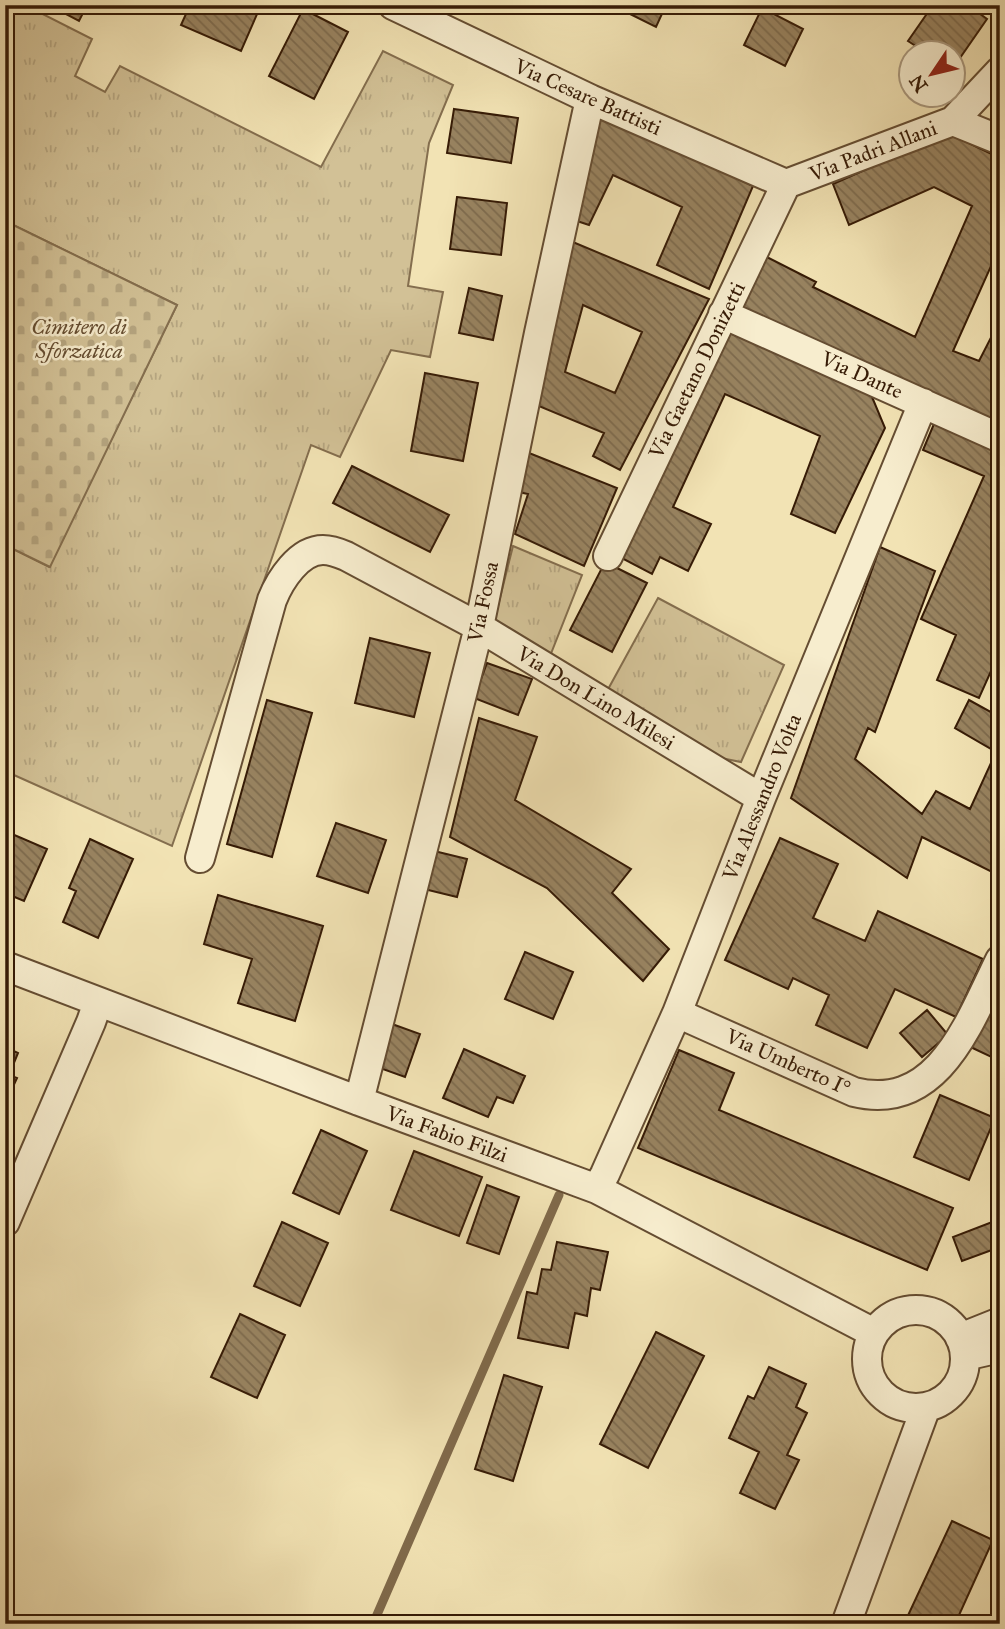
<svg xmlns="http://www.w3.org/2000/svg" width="1005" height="1629" viewBox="0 0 1005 1629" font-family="'IM FELL Great Primer',serif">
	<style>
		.grass { fill: url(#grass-tufts); stroke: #846e4e; stroke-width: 2 }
		.cemetery { fill: url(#cemetery-stones); stroke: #846e4e; stroke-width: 2 }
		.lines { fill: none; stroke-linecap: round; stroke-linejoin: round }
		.stream { stroke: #806a4b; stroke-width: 9 }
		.building { fill: url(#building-back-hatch); stroke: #361b06; stroke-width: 2; fill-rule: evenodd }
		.minor-casing { stroke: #654d32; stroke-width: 32 }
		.minor { stroke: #f7edce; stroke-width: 28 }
		.labels { text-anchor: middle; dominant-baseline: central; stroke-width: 5; stroke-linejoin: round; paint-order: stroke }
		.street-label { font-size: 21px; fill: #361b06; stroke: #f7edce }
		.park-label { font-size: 21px; font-style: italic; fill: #654d31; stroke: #f7edce }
	</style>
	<defs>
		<pattern id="grass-tufts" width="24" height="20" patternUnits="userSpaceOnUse" patternTransform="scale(1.75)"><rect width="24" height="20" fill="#d2c196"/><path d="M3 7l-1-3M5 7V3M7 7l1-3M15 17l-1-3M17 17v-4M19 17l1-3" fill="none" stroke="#b5a580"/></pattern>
		<pattern id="cemetery-stones" width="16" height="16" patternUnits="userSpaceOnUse" patternTransform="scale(1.75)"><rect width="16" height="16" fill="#d2c196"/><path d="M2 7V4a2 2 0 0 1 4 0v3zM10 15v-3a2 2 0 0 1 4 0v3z" fill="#b5a580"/></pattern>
		<pattern id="building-back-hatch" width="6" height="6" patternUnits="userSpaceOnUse" patternTransform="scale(1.75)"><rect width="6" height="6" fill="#988360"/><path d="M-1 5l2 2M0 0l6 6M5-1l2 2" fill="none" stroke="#7d6a4d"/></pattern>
	</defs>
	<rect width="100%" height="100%" fill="#f2e3b4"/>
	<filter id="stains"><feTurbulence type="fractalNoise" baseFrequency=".00286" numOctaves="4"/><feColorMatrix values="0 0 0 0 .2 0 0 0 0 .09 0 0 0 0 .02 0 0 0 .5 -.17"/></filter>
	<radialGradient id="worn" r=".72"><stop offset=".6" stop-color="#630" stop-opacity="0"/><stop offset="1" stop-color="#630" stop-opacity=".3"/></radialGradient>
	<path class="grass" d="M 5,5 L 25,5 L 92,39 L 75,76 L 105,92 L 120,66 L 321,167 L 383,51 L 453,85 L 429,143 L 408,286 L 443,292 L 430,357 L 391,350 L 340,457 L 311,445 L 172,846 L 5,771 L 5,545 L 49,567 L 177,305 L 5,221 Z
		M 513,546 L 582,575 L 550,656 L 494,622 Z
		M 658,598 L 784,665 L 741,762 L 711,756 L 606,693 Z"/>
	<path class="cemetery" d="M 5,221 L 177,305 L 50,567 L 5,545 Z"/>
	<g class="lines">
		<path class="stream" d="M 373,1624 L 559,1195"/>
	</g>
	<path class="building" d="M 49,5 L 87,5 L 79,21 Z
		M 190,5 L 261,5 L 241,51 L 181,25 Z
		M 632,5 L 666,5 L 656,27 L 628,13 Z
		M 933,5 L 968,5 L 987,19 L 953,68 L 953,52 L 925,52 L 908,41 Z
		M 762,8 L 803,29 L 785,66 L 744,45 Z
		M 303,9 L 348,32 L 314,99 L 269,76 Z
		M 454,109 L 518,118 L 511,163 L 447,153 Z
		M 603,114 L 753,186 L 709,289 L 657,265 L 682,207 L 613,175 L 589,225 L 571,219 L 588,128 Z
		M 948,133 L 1000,158 L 1000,246 L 953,351 L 979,361 L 1000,320 L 1000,425 L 735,308 L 759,253 L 816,282 L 813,287 L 915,337 L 972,206 L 934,187 L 849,225 L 833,184 Z
		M 457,197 L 507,203 L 501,255 L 450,249 Z
		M 568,240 L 709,299 L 620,470 L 593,456 L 604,433 L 529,402 ZM 583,305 L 642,332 L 615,393 L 565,372 Z
		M 469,288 L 502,296 L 493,340 L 459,333 Z
		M 723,330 L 870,392 L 885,428 L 835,533 L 791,514 L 820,436 L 725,394 L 673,507 L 711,524 L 688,571 L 660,557 L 652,574 L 616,555 Z
		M 425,373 L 478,383 L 463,461 L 411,451 Z
		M 936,419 L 1000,447 L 1000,651 L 979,698 L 937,680 L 956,635 L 921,619 L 984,476 L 923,450 Z
		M 529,453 L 617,488 L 584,566 L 515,534 L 528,494 L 518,492 Z
		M 352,466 L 449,515 L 430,552 L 333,503 Z
		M 880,547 L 935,571 L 875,732 L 868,728 L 855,759 L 922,814 L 936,791 L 970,809 L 996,752 L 955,728 L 969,700 L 1000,717 L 1000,876 L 922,837 L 907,878 L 791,798 Z
		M 605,562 L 647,583 L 612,652 L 570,630 Z
		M 370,638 L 430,653 L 414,717 L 355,703 Z
		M 487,663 L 532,679 L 518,715 L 474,698 Z
		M 267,700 L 312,713 L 272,857 L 227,844 Z
		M 479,718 L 537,737 L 515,800 L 631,869 L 612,893 L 669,949 L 643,981 L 547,888 L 450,837 Z
		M 336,823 L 386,840 L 368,893 L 317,876 Z
		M 5,831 L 47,849 L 24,901 L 5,893 Z
		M 780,838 L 838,864 L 813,918 L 865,941 L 878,911 L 983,959 L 956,1017 L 895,989 L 867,1048 L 816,1025 L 829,995 L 793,978 L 788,989 L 725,960 Z
		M 90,839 L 133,859 L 98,938 L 63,922 L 76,891 L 69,888 Z
		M 430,850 L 467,859 L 457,897 L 420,888 Z
		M 218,895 L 323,926 L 295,1021 L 238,1003 L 252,959 L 204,944 Z
		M 525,952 L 573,972 L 553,1019 L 505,999 Z
		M 1000,975 L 1000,1061 L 964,1044 Z
		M 927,1010 L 948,1035 L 922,1057 L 900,1033 Z
		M 392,1024 L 420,1034 L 405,1077 L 377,1067 Z
		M 5,1047 L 18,1053 L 9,1075 L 17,1078 L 5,1104 Z
		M 464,1049 L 525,1076 L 513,1103 L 497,1097 L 488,1117 L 443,1098 Z
		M 679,1050 L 734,1073 L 719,1110 L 953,1208 L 927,1270 L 638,1148 Z
		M 940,1095 L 995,1118 L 969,1180 L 914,1157 Z
		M 321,1130 L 367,1151 L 339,1214 L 293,1193 Z
		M 414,1151 L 482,1177 L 459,1236 L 391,1210 Z
		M 487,1185 L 519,1197 L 499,1254 L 467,1243 Z
		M 1000,1219 L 1000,1247 L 962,1261 L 953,1237 Z
		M 282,1222 L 328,1243 L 300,1306 L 254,1286 Z
		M 557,1242 L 608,1252 L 600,1290 L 591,1288 L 587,1316 L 575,1313 L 568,1348 L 518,1338 L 527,1292 L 537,1294 L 542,1269 L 551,1270 Z
		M 240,1314 L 285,1335 L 257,1398 L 211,1377 Z
		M 656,1332 L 704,1356 L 648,1468 L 600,1444 Z
		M 769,1367 L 806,1384 L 796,1407 L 807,1413 L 787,1455 L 799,1460 L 775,1509 L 740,1493 L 759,1452 L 729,1438 L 748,1396 L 754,1399 Z
		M 504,1375 L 542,1387 L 513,1481 L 475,1469 Z
		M 952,1521 L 993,1540 L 955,1624 L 904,1624 Z"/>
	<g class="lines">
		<g class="minor-casing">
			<path id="minor" d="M 393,5 L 590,99 L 786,184
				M 953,121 L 1000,71
				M 786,184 L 953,121 L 1000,140
				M 723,314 L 1000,438
				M 608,556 L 786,184
				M 200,858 L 272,600 C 280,580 299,550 323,550 C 331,550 339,553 346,556 L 479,627 L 761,798
				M 5,966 L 359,1101 L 597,1189 L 874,1333
				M 677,1013 L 854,1092 C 939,1113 970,1020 1000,960
				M 359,1101 L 479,627 L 539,333 L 590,99
				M 597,1189 L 605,1174 L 677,1013 L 761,798 L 923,403
				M 5,1222 L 91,1022 L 98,1002
				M867 1359a49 49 0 1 1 98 0a49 49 0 1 1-98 0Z
				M 960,1338 L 1000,1322
				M 965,1356 L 1000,1348
				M 846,1624 L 926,1407"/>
		</g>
		<use href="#minor" class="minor"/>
	</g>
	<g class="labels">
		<g class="street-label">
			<text transform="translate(588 97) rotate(24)">Via Cesare Battisti</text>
			<text transform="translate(873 151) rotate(-21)">Via Padri Allani</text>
			<text transform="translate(697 370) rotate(-64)">Via Gaetano Donizetti</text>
			<text transform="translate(862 375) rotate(24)">Via Dante</text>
			<text transform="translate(483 602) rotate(-78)">Via Fossa</text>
			<text transform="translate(596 698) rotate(31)">Via Don Lino Milesi</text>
			<text transform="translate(762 797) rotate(-68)">Via Alessandro Volta</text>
			<text transform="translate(788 1062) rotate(24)">Via Umberto I°</text>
			<text transform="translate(447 1134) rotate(20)">Via Fabio Filzi</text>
		</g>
		<g class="park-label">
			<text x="79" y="327">Cimitero di<tspan x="79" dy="24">Sforzatica</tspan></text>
		</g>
	</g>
	<rect width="1005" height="1629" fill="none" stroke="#f2e3b4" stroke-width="28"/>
	<rect x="7" y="7" width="991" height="1615" fill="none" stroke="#361b06" stroke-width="3.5"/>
	<rect x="14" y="14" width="977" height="1601" fill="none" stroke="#361b06" stroke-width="2"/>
	<g transform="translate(932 74) rotate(235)"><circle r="33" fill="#f7edce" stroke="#aa997e" stroke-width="2"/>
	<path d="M0-5L12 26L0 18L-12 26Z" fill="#8f2418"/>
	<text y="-10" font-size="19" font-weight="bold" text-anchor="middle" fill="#361b06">N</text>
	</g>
	<rect width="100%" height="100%" filter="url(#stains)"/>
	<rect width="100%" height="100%" fill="url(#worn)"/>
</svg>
